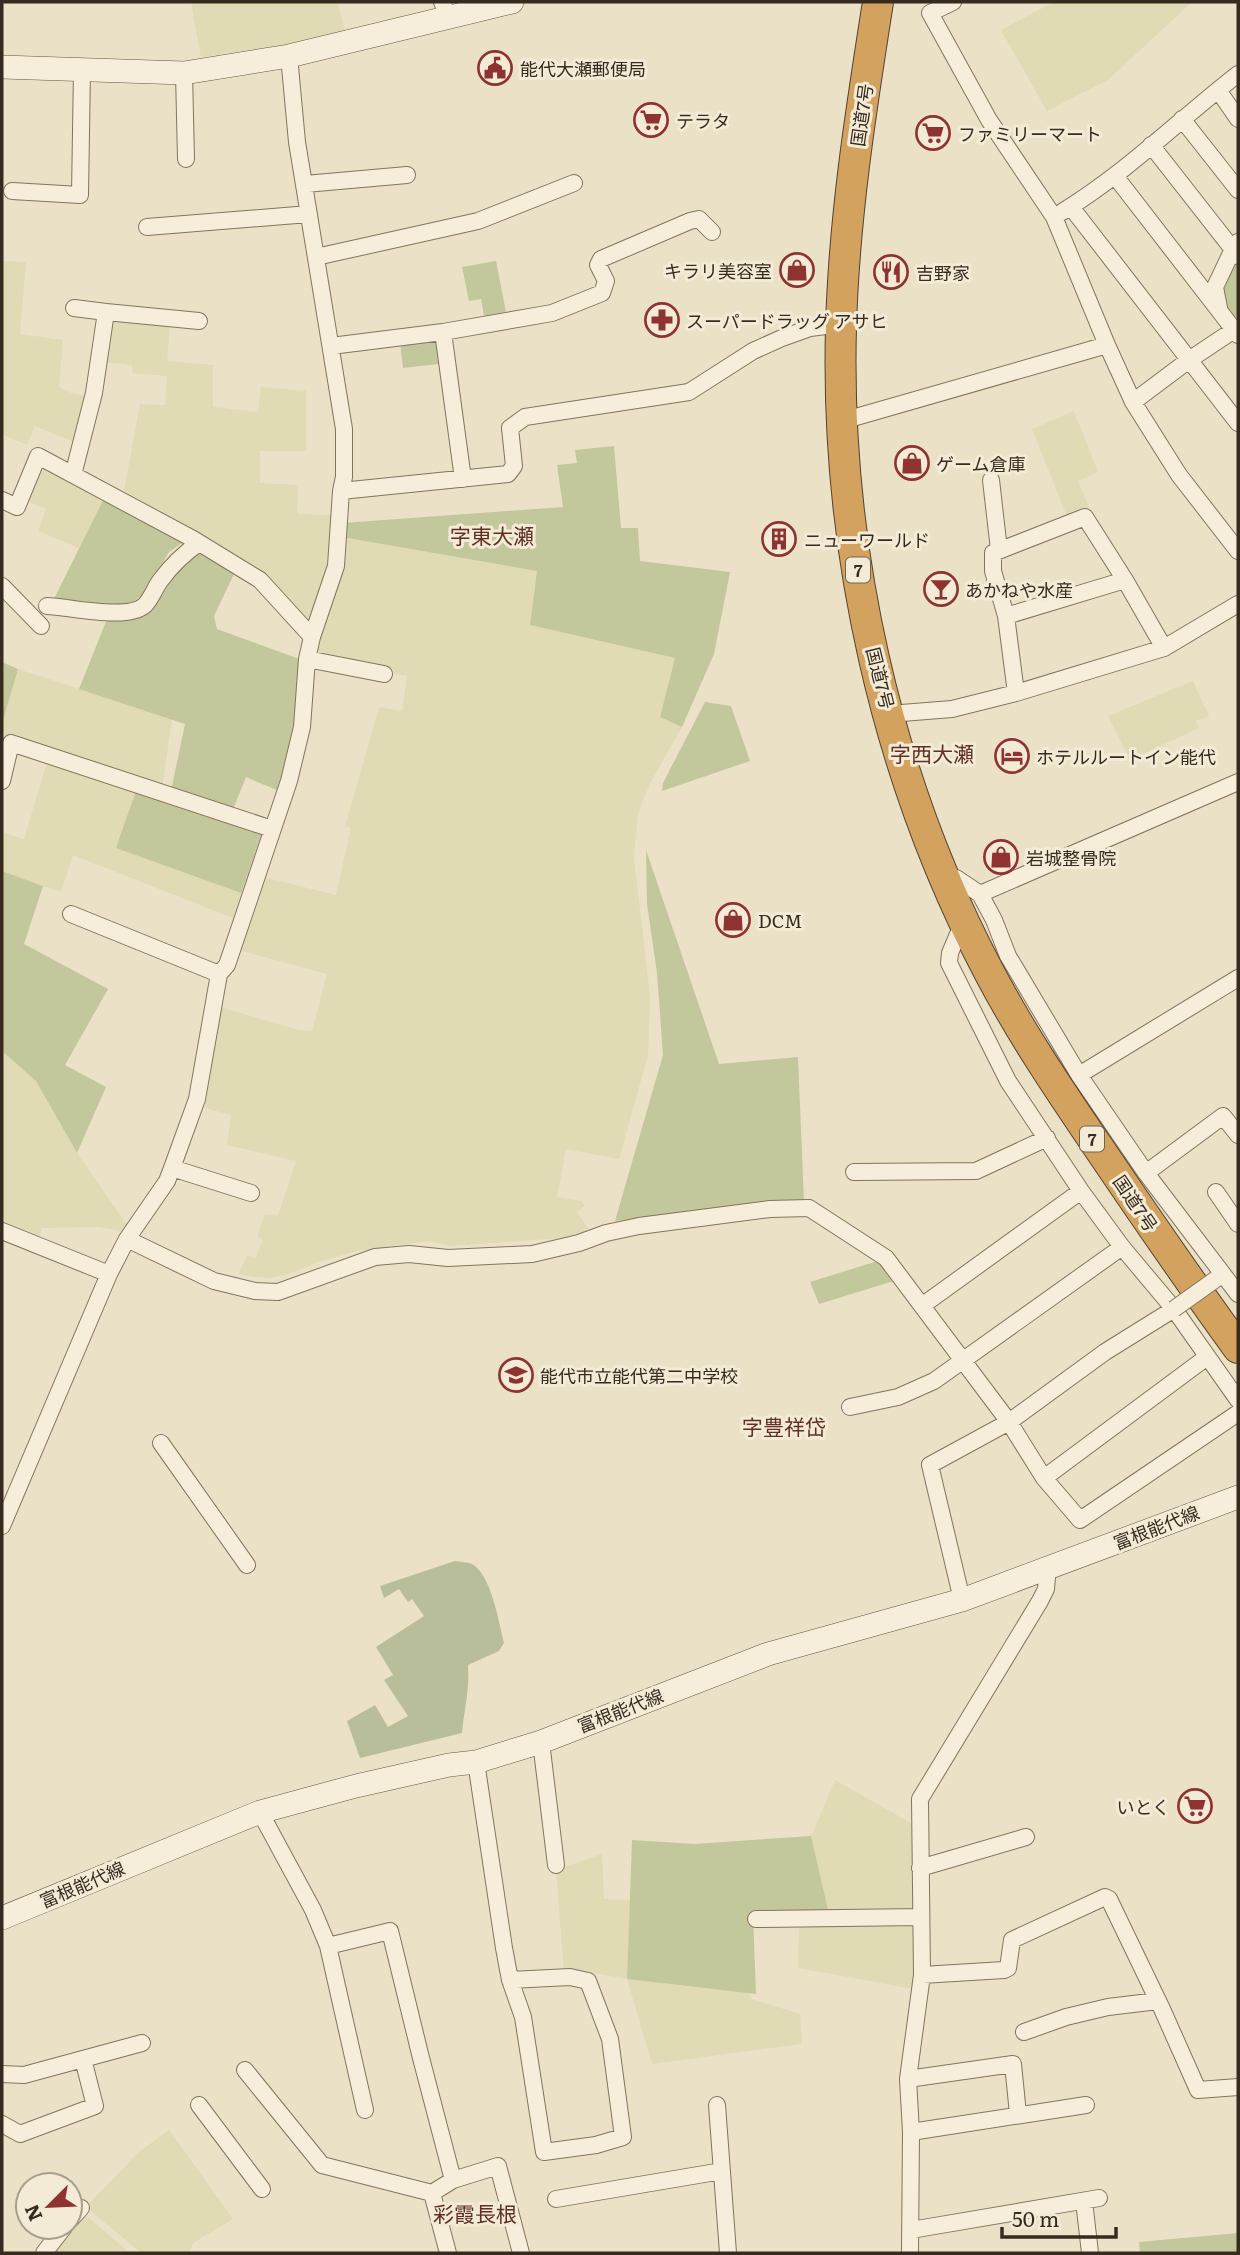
<svg xmlns="http://www.w3.org/2000/svg" width="1240" height="2255" viewBox="0 0 1240 2255" font-family="Literata,'Noto Sans JP',serif">
	<style>
		.farmland { fill: #e0dab5 }
		.green { fill: #c2c89b }
		.cemetery { fill: #b9be9a }
		.lines { fill: none; stroke-linecap: round; stroke-linejoin: round }
		.street-casing { stroke: #85735e; stroke-width: 18 }
		.secondary-casing { stroke: #675541; stroke-width: 24 }
		.highway-casing { stroke: #534231; stroke-width: 32 }
		.street { stroke: #f6eeda; stroke-width: 16 }
		.secondary { stroke: #f6eeda; stroke-width: 23 }
		.highway { stroke: #d3a25f; stroke-width: 30 }
		.street-bridge-casing { stroke: #85735e; stroke-width: 18; stroke-linecap: butt }
		.street-bridge { stroke: #f6eeda; stroke-width: 16 }
		.labels { text-anchor: middle; dominant-baseline: central; stroke-width: 6; stroke-linejoin: round; paint-order: stroke }
		.shield { fill: #f3ebd6; stroke: #6f6557; stroke-width: 2 }
		.shield-label { font-size: 16px; font-weight: bold; fill: #372b20 }
		.poi-label { font-size: 18px; fill: #372b20; stroke: #f3ebd6; text-anchor: start }
		.street-label { font-size: 18px; fill: #372b20; stroke: #f3ebd6 }
		.quarter-label { font-size: 21px; fill: #603123; stroke: #f3ebd6 }
	</style>
	<rect width="100%" height="100%" fill="#ebe1c7"/>
	<path class="farmland" d="M 191,2 L 337,2 L 346,33 L 275,47 L 201,57 Z
		M 1054,2 L 1192,2 L 1108,80 L 1047,111 L 1001,30 Z
		M 2,261 L 26,262 L 20,334 L 63,340 L 59,387 L 71,393 L 87,396 L 76,443 L 35,426 L 27,445 L 2,434 Z
		M 109,316 L 170,322 L 167,361 L 213,365 L 213,407 L 258,412 L 261,387 L 306,391 L 306,451 L 260,451 L 260,483 L 298,485 L 297,514 L 334,515 L 331,565 L 314,619 L 304,620 L 226,551 L 124,491 L 140,404 L 165,405 L 167,376 L 133,373 L 132,365 L 102,362 Z
		M 1074,411 L 1098,472 L 1078,481 L 1089,507 L 1085,512 L 1068,519 L 1032,429 Z
		M 41,463 L 105,496 L 79,548 L 38,531 L 46,509 L 29,502 Z
		M 342,537 L 537,571 L 530,625 L 675,658 L 660,717 L 682,727 L 650,783 L 638,813 L 634,858 L 650,996 L 648,1055 L 619,1159 L 566,1149 L 557,1197 L 581,1201 L 585,1206 L 577,1212 L 590,1231 L 563,1238 L 451,1246 L 428,1241 L 357,1251 L 318,1262 L 292,1273 L 271,1278 L 254,1277 L 239,1274 L 247,1255 L 255,1259 L 263,1240 L 257,1236 L 265,1214 L 278,1216 L 296,1161 L 227,1145 L 231,1115 L 205,1108 L 220,1007 L 299,1030 L 312,1031 L 327,974 L 235,949 L 263,877 L 336,895 L 351,828 L 345,826 L 379,707 L 402,711 L 407,676 L 315,656 L 340,568 Z
		M 18,669 L 172,719 L 161,796 L 116,848 L 241,893 L 233,918 L 73,855 L 61,892 L 2,871 L 2,832 L 24,839 L 48,759 L 4,744 L 6,736 L 2,734 L 2,724 Z
		M 1193,681 L 1209,716 L 1196,721 L 1199,728 L 1130,760 L 1108,716 Z
		M 2,1051 L 36,1081 L 77,1153 L 127,1225 L 125,1232 L 99,1227 L 42,1228 L 39,1238 L 2,1222 Z
		M 835,1780 L 916,1826 L 913,1911 L 829,1914 L 811,1837 Z
		M 602,1854 L 604,1899 L 630,1900 L 627,1979 L 748,1993 L 752,1999 L 800,2014 L 802,2044 L 652,2064 L 627,1979 L 594,1973 L 564,1973 L 556,1870 Z
		M 913,1924 L 914,1989 L 798,1968 L 799,1927 Z
		M 169,2130 L 233,2219 L 193,2243 L 189,2253 L 141,2253 L 86,2207 L 139,2152 Z
		M 82,2212 L 130,2253 L 54,2253 Z"/>
	<path class="green" d="M 1237,257 L 1238,315 L 1233,319 C 1218,293 1222,283 1237,257 Z
		M 496,261 L 506,312 L 484,316 L 481,299 L 469,301 L 462,267 Z
		M 436,338 L 439,364 L 403,368 L 400,342 Z
		M 614,446 L 621,528 L 638,528 L 640,561 L 730,572 L 714,654 L 682,727 L 660,717 L 675,658 L 530,625 L 537,571 L 342,537 L 343,523 L 563,507 L 557,465 L 577,463 L 575,450 Z
		M 105,496 L 185,541 L 169,552 L 144,594 L 131,603 L 119,608 L 84,601 L 53,601 Z
		M 198,549 L 235,572 L 214,616 L 217,629 L 302,660 L 296,725 L 279,791 L 246,777 L 232,812 L 171,791 L 185,724 L 79,689 L 107,619 L 138,618 Z
		M 2,662 L 18,669 L 2,724 Z
		M 705,702 L 731,706 L 750,761 L 662,791 L 663,783 Z
		M 137,788 L 262,833 L 241,893 L 116,848 Z
		M 646,850 L 719,1064 L 798,1057 L 804,1202 L 615,1221 L 663,1055 L 657,973 L 647,904 Z
		M 2,871 L 43,886 L 24,944 L 108,989 L 65,1065 L 106,1087 L 77,1153 L 36,1081 L 2,1051 Z
		M 881,1260 L 897,1280 L 819,1304 L 810,1282 Z
		M 811,1836 L 829,1914 L 753,1915 L 756,1994 L 627,1979 L 632,1840 L 694,1844 Z
		M 1238,2233 L 1238,2253 L 1140,2253 L 1139,2242 Z"/>
	<path class="cemetery" d="M 455,1561 C 459,1562 468,1562 472,1564 C 491,1574 499,1623 504,1643 L 499,1651 L 468,1665 C 470,1689 464,1710 462,1733 L 360,1758 L 347,1721 L 375,1705 L 388,1727 L 408,1716 L 384,1680 L 393,1675 L 376,1647 L 424,1616 L 412,1599 L 408,1602 L 399,1589 L 384,1598 L 380,1586 Z"/>
	<g class="lines">
		<g class="street-casing">
			<path id="street" d="M 442,2 L 449,18
				M 953,2 L 930,13 L 989,120 L 1054,217 L 1107,345 L 1133,402 L 1179,475 L 1238,551
				M 184,73 L 186,159
				M 1218,90 L 1238,119
				M 1182,119 L 1238,190
				M 1151,145 L 1238,256
				M 1115,176 L 1238,335
				M 305,184 L 407,175
				M 12,191 L 80,195 L 82,69
				M 1071,207 L 1238,423
				M 1062,212 C 1126,173 1179,120 1238,74
				M 147,227 L 309,214
				M 316,257 L 478,221 L 574,183
				M 1219,308 L 1215,287 L 1233,249 L 1238,242
				M 106,312 L 199,321
				M 443,332 L 463,479
				M 331,346 L 443,332 L 552,313 L 602,293 L 606,281 L 598,265 L 601,259 L 690,221 L 699,219 L 712,232
				M 1133,402 L 1189,360 L 1234,330
				M 842,421 L 1107,345
				M 73,475 L 94,393 L 106,312 L 74,308
				M 991,480 L 999,550
				M 341,491 L 508,474 L 514,466 L 510,428 L 525,417 L 689,392 L 753,351 L 782,338 L 810,328 L 841,324
				M 2,500 L 17,507 L 38,456 L 193,539 L 260,580 L 312,637
				M 2,586 L 41,626
				M 47,606 C 71,607 128,621 145,605 C 151,599 155,588 160,581 C 171,566 183,554 199,543
				M 1006,616 L 1125,580
				M 307,659 L 384,674
				M 1016,693 L 1006,616 L 993,571 L 993,553 L 1085,517 L 1125,580 L 1164,648
				M 889,714 L 952,709 L 1016,693 L 1164,648 L 1238,604
				M 2,781 L 11,743 L 272,829
				M 945,880 L 956,878 L 980,894 L 994,920 L 1008,956 L 1079,1075 L 1146,1173 L 1238,1294
				M 980,894 L 1238,782
				M 71,914 L 219,974
				M 964,920 L 950,953 L 949,963 L 1008,1081 L 1081,1191 L 1122,1247 L 1174,1309 L 1238,1400
				M 1079,1075 L 1238,978
				M 172,1168 L 251,1193
				M 854,1172 L 976,1171 L 1047,1138
				M 1146,1173 L 1223,1116 L 1238,1135
				M 1216,1192 L 1238,1224
				M 2,1231 L 109,1274
				M 127,1239 L 214,1281 L 255,1291 L 278,1292 L 375,1257 L 409,1254 L 448,1258 L 532,1254 L 579,1243 L 606,1233 L 639,1226 L 770,1209 L 809,1208 L 886,1258 L 1009,1422 L 1044,1478 L 1080,1520 L 1238,1413
				M 923,1305 L 1081,1191
				M 850,1407 L 898,1397 L 934,1381 L 1122,1247
				M 161,1443 L 247,1565
				M 1044,1478 L 1207,1357
				M 2,1526 L 109,1274 L 127,1239 L 167,1181 L 172,1168 L 197,1099 L 219,974 L 227,965 L 289,781 L 302,727 L 307,659 L 312,637 L 336,566 L 341,491 L 344,477 L 344,429 L 297,142 L 289,56
				M 962,1600 L 930,1465 L 1009,1422 L 1105,1352 L 1174,1309
				M 541,1742 L 556,1865
				M 476,1762 L 504,1948 L 510,1980 L 523,2017 L 544,2152 L 596,2145 L 623,2137 L 610,2039 L 588,1981 L 570,1977 L 510,1980
				M 260,1812 L 313,1910 L 328,1946 L 390,1931 L 421,2058 L 453,2180
				M 920,1868 L 1026,1837
				M 756,1919 L 921,1917
				M 328,1946 L 365,2110
				M 922,1975 L 1004,1970 L 1008,1968 L 1012,1940 L 1105,1897 L 1109,1899 L 1162,2009 L 1198,2090 L 1238,2087
				M 1024,2032 L 1066,2017 L 1108,2007 L 1158,2001
				M 245,2070 L 322,2165 L 432,2193
				M 2,2074 L 24,2075 L 142,2043
				M 908,2079 L 1013,2064 L 1018,2114
				M 199,2105 L 262,2189
				M 717,2105 L 728,2253
				M 2,2124 L 20,2134 L 95,2106 L 83,2059
				M 911,2132 L 1086,2105
				M 556,2199 L 722,2171
				M 1084,2201 L 1090,2253
				M 70,2220 L 81,2208
				M 911,2230 L 1099,2198
				M 44,2253 L 64,2227
				M 448,2253 L 432,2193 L 453,2180 L 498,2166 L 521,2253
				M 910,2253 L 911,2132 L 908,2079 L 922,1975 L 920,1799 L 1040,1601 L 1046,1589 L 1048,1566"/>
		</g>
		<g class="secondary-casing">
			<path id="secondary" d="M 2,67 L 184,73 L 289,56 L 512,2
				M 2,1918 L 260,1812 L 356,1786 L 449,1765 L 476,1762 L 541,1742 L 768,1654 L 962,1600 L 1238,1497"/>
		</g>
		<g class="highway-casing">
			<path id="highway" d="M 878,2 C 861,110 844,217 841,327 C 835,547 886,777 989,972 C 1024,1039 1067,1101 1109,1163 C 1151,1225 1194,1287 1238,1348"/>
		</g>
		<use href="#street" class="street"/>
		<use href="#secondary" class="secondary"/>
		<use href="#highway" class="highway"/>
		<g class="street-bridge-casing">
			<path id="street-bridge" d="M 1174,1309 L 1216,1279"/>
		</g>
		<use href="#street-bridge" class="street-bridge"/>
	</g>
	<defs>
		<g id="civic-ring" transform="scale(1.75)"><circle r="9.5" fill="#f3ebd6" stroke="#8f3332" stroke-width="1.5"/><path d="M-.6-6.5H3V-4.5H.6V-3L4-1V1h2V6H-6V1h2V-1L-.6-3ZM-1.2 2.5V6h2.4V2.5Z" fill="#8f3332"/></g>
		<g id="supermarket-ring" transform="scale(1.75)"><circle r="9.5" fill="#f3ebd6" stroke="#8f3332" stroke-width="1.5"/><path d="M-6-5.5h2.5l.6 2H6L4.5 2H-2.5L-4.4-4H-6ZM-1.5 3.2a1.3 1.3 0 1 0 .1 0ZM3 3.2a1.3 1.3 0 1 0 .1 0Z" fill="#8f3332"/></g>
		<g id="shop-ring" transform="scale(1.75)"><circle r="9.5" fill="#f3ebd6" stroke="#8f3332" stroke-width="1.5"/><path d="M-5-2.5h2.3a2.7 3.5 0 0 1 5.4 0H5L5.5 6h-11ZM-1.5-2.5h3a1.5 2.3 0 0 0-3 0Z" fill="#8f3332"/></g>
		<g id="restaurant-ring" transform="scale(1.75)"><circle r="9.5" fill="#f3ebd6" stroke="#8f3332" stroke-width="1.5"/><path d="M-5-6h1v4h1v-4h1v4h1v-4h1v5L-1.5 .5V6h-2V.5L-5-1ZM5-6V6H3V1.5H1.5Q1.5-4 5-6Z" fill="#8f3332"/></g>
		<g id="pharmacy-ring" transform="scale(1.75)"><circle r="9.5" fill="#f3ebd6" stroke="#8f3332" stroke-width="1.5"/><path d="M-2-6h4v4h4v4h-4v4h-4v-4h-4v-4h4Z" fill="#8f3332"/></g>
		<g id="building-ring" transform="scale(1.75)"><circle r="9.5" fill="#f3ebd6" stroke="#8f3332" stroke-width="1.5"/><path d="M-4-6H4V6H1V3H-1V6H-4ZM-2.5-4.3h1.7v1.8h-1.7ZM.8-4.3h1.7v1.8H.8ZM-2.5-1h1.7V.8h-1.7ZM.8-1h1.7V.8H.8Z" fill="#8f3332"/></g>
		<g id="bar-ring" transform="scale(1.75)"><circle r="9.5" fill="#f3ebd6" stroke="#8f3332" stroke-width="1.5"/><path d="M-6-5H6L.8 .8V4.5H3.5V6h-7V4.5H-.8V.8Z" fill="#8f3332"/></g>
		<g id="hotel-ring" transform="scale(1.75)"><circle r="9.5" fill="#f3ebd6" stroke="#8f3332" stroke-width="1.5"/><path d="M-6-4.5h1.5V1H6V5H4.5V3h-9V5H-6ZM-4 0a1.8 1.8 0 1 1 3.6 0ZM.5 0V-2.5h3Q6-2.5 6 0Z" fill="#8f3332"/></g>
		<g id="school-ring" transform="scale(1.75)"><circle r="9.5" fill="#f3ebd6" stroke="#8f3332" stroke-width="1.5"/><path d="M0-5L7-2L0 1L-7-2ZM-4 1L0 2.5L4 1V4Q0 6-4 4Z" fill="#8f3332"/></g>
	</defs>
	<g fill-rule="evenodd">
		<use href="#civic-ring" x="495" y="68"/>
		<use href="#supermarket-ring" x="651" y="120"/>
		<use href="#supermarket-ring" x="933" y="133"/>
		<use href="#shop-ring" x="797" y="270"/>
		<use href="#restaurant-ring" x="891" y="272"/>
		<use href="#pharmacy-ring" x="662" y="320"/>
		<use href="#shop-ring" x="912" y="463"/>
		<use href="#building-ring" x="779" y="539"/>
		<use href="#bar-ring" x="941" y="589"/>
		<use href="#hotel-ring" x="1012" y="756"/>
		<use href="#shop-ring" x="1001" y="857"/>
		<use href="#shop-ring" x="733" y="920"/>
		<use href="#school-ring" x="516" y="1375"/>
		<use href="#supermarket-ring" x="1195" y="1806"/>
	</g>
	<g class="labels">
		<g class="shield">
			<rect x="846" y="557.5" width="24" height="25" rx="5"/>
			<rect x="1080" y="1126.5" width="24" height="25" rx="5"/>
		</g>
		<g class="shield-label">
			<text x="858" y="570">7</text>
			<text x="1092" y="1139">7</text>
		</g>
		<g class="poi-label">
			<text x="520" y="68">能代大瀬郵便局</text>
			<text x="676" y="120">テラタ</text>
			<text x="958" y="133">ファミリーマート</text>
			<text x="772" y="270" text-anchor="end">キラリ美容室</text>
			<text x="916" y="272">吉野家</text>
			<text x="686" y="320">スーパードラッグ アサヒ</text>
			<text x="936" y="463">ゲーム倉庫</text>
			<text x="804" y="539">ニューワールド</text>
			<text x="965" y="589">あかねや水産</text>
			<text x="1036" y="756">ホテルルートイン能代</text>
			<text x="1026" y="857">岩城整骨院</text>
			<text x="758" y="920">DCM</text>
			<text x="540" y="1375">能代市立能代第二中学校</text>
			<text x="1170" y="1806" text-anchor="end">いとく</text>
		</g>
		<g class="street-label">
			<text transform="translate(861 115) rotate(-82)">国道7号</text>
			<text transform="translate(881 678) rotate(76)">国道7号</text>
			<text transform="translate(1136 1203) rotate(56)">国道7号</text>
			<text transform="translate(1156 1527) rotate(-21)">富根能代線</text>
			<text transform="translate(620 1710) rotate(-21)">富根能代線</text>
			<text transform="translate(82 1884) rotate(-23)">富根能代線</text>
		</g>
		<g class="quarter-label">
			<text x="492" y="534">字東大瀬</text>
			<text x="932" y="752">字西大瀬</text>
			<text x="784" y="1425">字豊祥岱</text>
			<text x="475" y="2212">彩霞長根</text>
		</g>
	</g>
	<rect width="1240" height="2255" fill="none" stroke="#372b20" stroke-width="7"/>
	<g transform="translate(49 2206) rotate(246)"><circle r="33" fill="#f3ebd6" stroke="#a89e8d" stroke-width="2"/>
	<path d="M0-5L12 26L0 18L-12 26Z" fill="#8f3332"/>
	<text y="-10" font-size="19" font-weight="bold" text-anchor="middle" fill="#372b20">N</text>
	</g>
	<path d="M1002 2227v10h114v-10" fill="none" stroke="#372b20" stroke-width="3.5"/>
	<text x="1012" y="2227" font-size="21" fill="#372b20" stroke="#f3ebd6" stroke-width="5" paint-order="stroke">50 m</text>
</svg>
